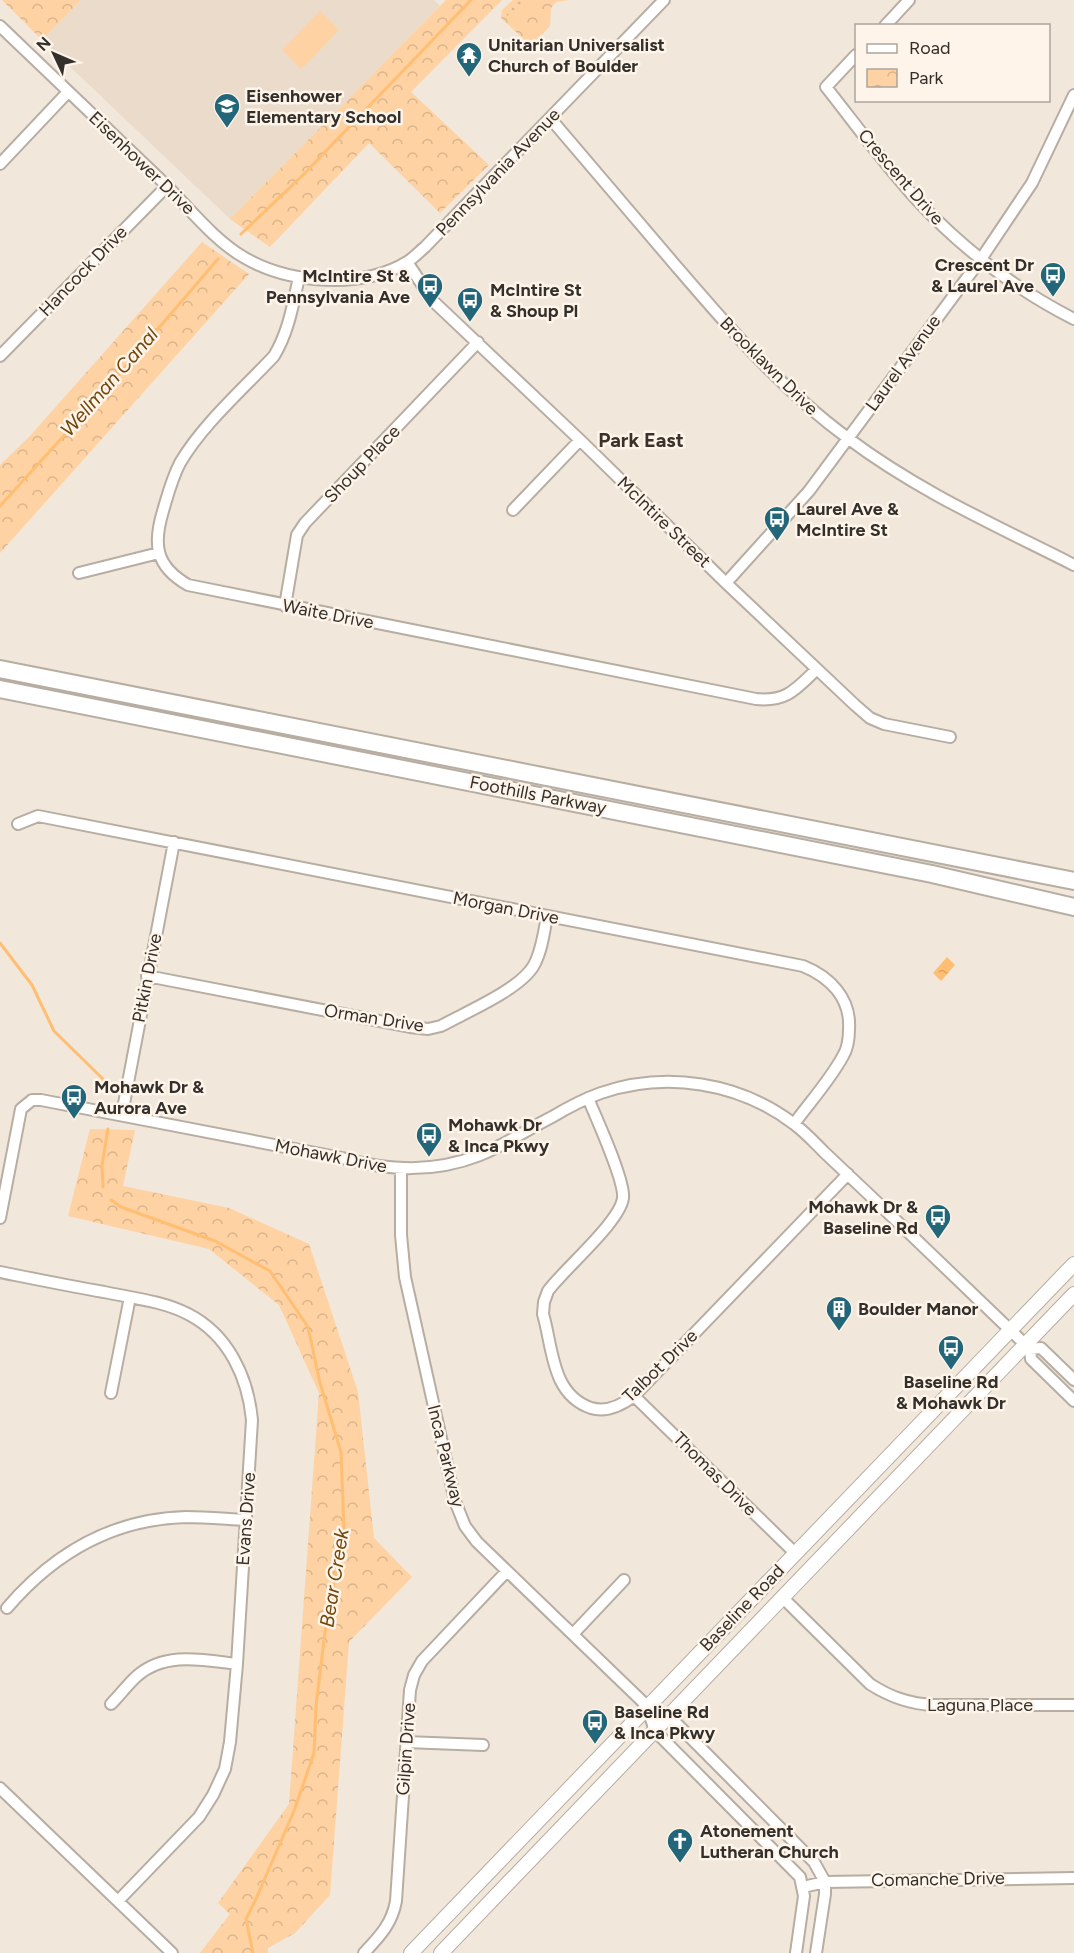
<svg xmlns="http://www.w3.org/2000/svg" width="1074" height="1953" viewBox="0 0 1074 1953" font-family="Figtree,sans-serif">
	<style>
		.built { fill: #ebdbca }
		.park { fill: url(#park-crowns) }
		.garden { fill: url(#garden-dots) }
		.pitch { fill: #fed2a2 }
		.water { fill: url(#water-ripples) }
		.lines { fill: none; stroke-linecap: round; stroke-linejoin: round }
		.stream { stroke: #ffbe72; stroke-width: 3 }
		.minor-casing { stroke: #b7ada2; stroke-width: 14 }
		.major-casing { stroke: #b7ada2; stroke-width: 16 }
		.highway-casing { stroke: #b7ada2; stroke-width: 20 }
		.minor { stroke: #fff; stroke-width: 10 }
		.major { stroke: #fff; stroke-width: 14 }
		.highway { stroke: #fff; stroke-width: 16 }
		.labels { text-anchor: middle; dominant-baseline: central; stroke-width: 5; stroke-linejoin: round; paint-order: stroke }
		.poi-label { font-size: 18px; font-weight: bold; fill: #332f2a; stroke: #fef4e9; text-anchor: start }
		.street-label { font-size: 18px; fill: #332f2a; stroke: #fef4e9 }
		.water-label { font-size: 20px; font-style: italic; fill: #71470b; stroke: #fef4e9 }
		.neighbourhood-label { font-size: 20px; font-weight: bold; fill: #3b332a; stroke: #fef4e9 }
	</style>
	<defs>
		<pattern id="park-crowns" width="20" height="18" patternUnits="userSpaceOnUse" patternTransform="scale(1.5)"><rect width="20" height="18" fill="#fed2a2"/><path d="M2 6a3 3 0 1 1 6 0M12 15a3 3 0 1 1 6 0" fill="none" stroke="#dab58c"/></pattern>
		<pattern id="garden-dots" width="8" height="8" patternUnits="userSpaceOnUse" patternTransform="scale(1.5)"><rect width="8" height="8" fill="#fed2a2"/><path d="M2 2h.1M6 6h.1" fill="none" stroke="#dab58c" stroke-width="1.8" stroke-linecap="round"/></pattern>
		<pattern id="water-ripples" width="26" height="14" patternUnits="userSpaceOnUse" patternTransform="scale(1.5)"><rect width="26" height="14" fill="#ffbe72"/><path d="M2 4q2-2 4 0t4 0M15 11q2-2 4 0t4 0" fill="none" stroke="#dba463"/></pattern>
	</defs>
	<rect width="100%" height="100%" fill="#f1e7db"/>
	<path class="built" d="M 81,0 L 434,0 L 440,6 L 230,219 L 42,40 Z"/>
	<path class="park" d="M 2,0 L 81,0 L 42,40 Z
		M 446,0 L 502,0 L 411,92 L 489,165 L 440,213 L 369,143 L 270,247 L 230,219 Z
		M 513,0 L 569,0 L 556,2 L 551,8 L 550,26 L 534,43 L 528,43 L 501,18 L 502,10 Z
		M 202,242 L 249,274 L 0,553 L 0,465 L 29,437 Z
		M 90,1129 L 135,1130 L 123,1186 L 229,1208 L 309,1244 L 358,1392 L 374,1538 L 412,1577 L 349,1642 L 330,1895 L 295,1933 L 268,1948 L 268,1953 L 200,1953 L 230,1914 L 218,1903 L 289,1804 L 319,1393 L 279,1305 L 209,1249 L 68,1216 Z"/>
	<path class="garden" d="M 516,0 L 532,0 L 512,20 L 504,12 Z"/>
	<path class="pitch" d="M 320,11 L 339,30 L 301,69 L 282,50 Z"/>
	<path class="water" d="M 947,957 L 955,965 L 941,981 L 933,973 Z"/>
	<g class="lines">
		<path class="stream" d="M 241,234 L 304,174 L 471,0
			M 0,506 L 108,387 L 218,259
			M 0,943 L 32,985 L 54,1031 L 103,1079 L 106,1094
			M 103,1187 L 102,1165 L 108,1129
			M 111,1200 L 121,1207 L 215,1241 L 270,1271 L 308,1327 L 320,1383 L 341,1452 L 344,1529 L 325,1632 L 316,1706 L 314,1753 L 294,1811 L 256,1899 L 246,1919 L 253,1953"/>
		<g class="minor-casing">
			<path id="minor" d="M 0,26 C 55,79 110,131 165,184 C 189,208 215,241 245,258 C 290,284 363,289 407,262 C 414,258 419,252 425,247 L 664,0
				M 885,26 L 909,0
				M 856,55 L 826,87 C 856,125 885,165 918,201 C 963,249 1015,289 1074,319
				M 550,118 C 592,167 634,217 676,266 C 730,329 782,390 849,439 C 918,491 997,526 1074,565
				M 0,164 L 68,92
				M 407,262 L 433,301 L 580,440 L 726,583 L 855,705 L 870,718 L 884,724 L 950,737
				M 299,277 C 293,304 289,331 274,356 C 244,388 202,425 180,463 C 172,478 168,494 163,511 C 153,544 155,566 188,585 L 756,699 C 787,702 796,689 817,669
				M 0,356 L 167,186
				M 513,510 L 580,440
				M 79,573 L 159,553
				M 726,583 L 809,491 L 981,259 L 1032,183 L 1074,95
				M 285,606 L 297,535 L 305,523 L 478,342
				M 18,824 L 38,816 L 803,966 C 830,977 851,998 849,1029 C 849,1038 848,1048 843,1056 C 830,1080 810,1102 794,1124
				M 147,976 L 410,1027 L 428,1029 L 441,1026 C 466,1012 521,989 534,965 C 542,950 544,932 547,916
				M 588,1098 C 596,1118 625,1180 623,1198 C 620,1222 564,1269 548,1291 L 544,1302 L 543,1314 C 553,1348 551,1394 591,1408 C 607,1413 622,1405 634,1396 L 848,1174
				M 122,1114 L 174,842
				M 401,1169 L 401,1235 L 405,1277 L 455,1501 L 465,1526 L 477,1542 L 647,1706 L 669,1716 L 814,1862 L 825,1882 L 825,1894 L 816,1953
				M 0,1218 L 21,1109 L 32,1100 L 41,1100 L 342,1158 C 389,1171 434,1173 480,1155 C 505,1145 528,1129 552,1117 C 567,1108 584,1099 601,1093 C 666,1071 739,1082 794,1124 C 805,1132 814,1142 824,1152 C 842,1169 861,1187 880,1205 C 930,1253 980,1301 1030,1349 L 1041,1348 L 1074,1380
				M 0,1272 C 35,1279 69,1286 104,1292 C 132,1298 163,1301 188,1314 C 229,1335 248,1378 252,1420 L 237,1664 L 230,1742 L 225,1769 L 213,1795 L 199,1817 L 118,1901
				M 1030,1349 L 1031,1359 L 1074,1401
				M 111,1393 L 130,1297
				M 634,1396 L 795,1553
				M 782,1597 L 870,1684 C 890,1697 909,1704 934,1705 L 1074,1705
				M 7,1608 C 54,1553 112,1519 186,1517 C 206,1517 226,1519 246,1520
				M 573,1634 L 624,1580
				M 111,1704 C 120,1695 128,1684 137,1676 C 165,1651 203,1660 237,1664
				M 647,1706 L 655,1731 L 800,1877 L 804,1896 L 796,1953
				M 406,1742 L 483,1745
				M 0,1788 L 172,1953
				M 803,1887 L 825,1882 L 1074,1878
				M 364,1953 C 379,1937 392,1924 396,1901 L 410,1690 L 414,1675 L 422,1661 L 507,1571"/>
		</g>
		<g class="major-casing">
			<path id="major" d="M 411,1953 L 1074,1264
				M 441,1953 L 1074,1294"/>
		</g>
		<g class="highway-casing">
			<path id="highway" d="M 0,669 L 1074,881
				M 0,689 L 932,874 L 1074,907"/>
		</g>
		<use href="#minor" class="minor"/>
		<use href="#major" class="major"/>
		<use href="#highway" class="highway"/>
	</g>
	<defs>
		<g id="temple-pin" transform="scale(1.35)"><path d="M0 17L-7.5 6A9.5 9.5 0 1 1 7.5 6Z" fill="#236679" stroke="#fef4e9"/><path d="M0-6L5-2H3V0L6.5 2.5H4V6H1.5V3h-3V6H-4V2.5H-6.5L-3 0V-2H-5Z" fill="#fff"/></g>
		<g id="school-pin" transform="scale(1.35)"><path d="M0 17L-7.5 6A9.5 9.5 0 1 1 7.5 6Z" fill="#236679" stroke="#fef4e9"/><path d="M0-5L7-2L0 1L-7-2ZM-4 1L0 2.5L4 1V4Q0 6-4 4Z" fill="#fff"/></g>
		<g id="bus-pin" transform="scale(1.35)"><path d="M0 17L-7.5 6A9.5 9.5 0 1 1 7.5 6Z" fill="#236679" stroke="#fef4e9"/><path d="M-5-6H5V4H4V6H2V4H-2V6H-4V4H-5ZM-3.5-4V0h7V-4ZM-3.5 1.2v1.5H-2V1.2ZM2 1.2v1.5H3.5V1.2Z" fill="#fff"/></g>
		<g id="building-pin" transform="scale(1.35)"><path d="M0 17L-7.5 6A9.5 9.5 0 1 1 7.5 6Z" fill="#236679" stroke="#fef4e9"/><path d="M-4-6H4V6H1V3H-1V6H-4ZM-2.5-4.3h1.7v1.8h-1.7ZM.8-4.3h1.7v1.8H.8ZM-2.5-1h1.7V.8h-1.7ZM.8-1h1.7V.8H.8Z" fill="#fff"/></g>
		<g id="church-pin" transform="scale(1.35)"><path d="M0 17L-7.5 6A9.5 9.5 0 1 1 7.5 6Z" fill="#236679" stroke="#fef4e9"/><path d="M-1.2-6h2.4v3.5h3.3v2.4h-3.3V6h-2.4V-.1h-3.3v-2.4h3.3Z" fill="#fff"/></g>
	</defs>
	<g fill-rule="evenodd">
		<use href="#temple-pin" x="469" y="55"/>
		<use href="#school-pin" x="227" y="106"/>
		<use href="#bus-pin" x="1053" y="275"/>
		<use href="#bus-pin" x="430" y="286"/>
		<use href="#bus-pin" x="470" y="300"/>
		<use href="#bus-pin" x="777" y="519"/>
		<use href="#bus-pin" x="74" y="1097"/>
		<use href="#bus-pin" x="429" y="1135"/>
		<use href="#bus-pin" x="938" y="1217"/>
		<use href="#building-pin" x="839" y="1309"/>
		<use href="#bus-pin" x="951" y="1348"/>
		<use href="#bus-pin" x="595" y="1722"/>
		<use href="#church-pin" x="680" y="1841"/>
	</g>
	<g class="labels">
		<g class="poi-label">
			<text x="488" y="45">Unitarian Universalist<tspan x="488" dy="21">Church of Boulder</tspan></text>
			<text x="246" y="96">Eisenhower<tspan x="246" dy="21">Elementary School</tspan></text>
			<text x="1034" y="265" text-anchor="end">Crescent Dr<tspan x="1034" dy="21">&amp; Laurel Ave</tspan></text>
			<text x="410" y="276" text-anchor="end">McIntire St &amp;<tspan x="410" dy="21">Pennsylvania Ave</tspan></text>
			<text x="490" y="290">McIntire St<tspan x="490" dy="21">&amp; Shoup Pl</tspan></text>
			<text x="796" y="509">Laurel Ave &amp;<tspan x="796" dy="21">McIntire St</tspan></text>
			<text x="94" y="1087">Mohawk Dr &amp;<tspan x="94" dy="21">Aurora Ave</tspan></text>
			<text x="448" y="1125">Mohawk Dr<tspan x="448" dy="21">&amp; Inca Pkwy</tspan></text>
			<text x="918" y="1207" text-anchor="end">Mohawk Dr &amp;<tspan x="918" dy="21">Baseline Rd</tspan></text>
			<text x="858" y="1309">Boulder Manor</text>
			<text x="951" y="1382" text-anchor="middle">Baseline Rd<tspan x="951" dy="21">&amp; Mohawk Dr</tspan></text>
			<text x="614" y="1712">Baseline Rd<tspan x="614" dy="21">&amp; Inca Pkwy</tspan></text>
			<text x="700" y="1831">Atonement<tspan x="700" dy="21">Lutheran Church</tspan></text>
		</g>
		<g class="street-label">
			<text transform="translate(142 163) rotate(44)">Eisenhower Drive</text>
			<text transform="translate(498 172) rotate(-46)">Pennsylvania Avenue</text>
			<text transform="translate(901 177) rotate(49)">Crescent Drive</text>
			<text transform="translate(83 271) rotate(-46)">Hancock Drive</text>
			<text transform="translate(903 363) rotate(-54)">Laurel Avenue</text>
			<text transform="translate(769 366) rotate(45)">Brooklawn Drive</text>
			<text transform="translate(362 464) rotate(-46)">Shoup Place</text>
			<text transform="translate(664 522) rotate(44)">McIntire Street</text>
			<text transform="translate(328 614) rotate(11)">Waite Drive</text>
			<text transform="translate(538 795) rotate(11)">Foothills Parkway</text>
			<text transform="translate(506 908) rotate(11)">Morgan Drive</text>
			<text transform="translate(147 978) rotate(-79)">Pitkin Drive</text>
			<text transform="translate(374 1018) rotate(9)">Orman Drive</text>
			<text transform="translate(331 1156) rotate(11)">Mohawk Drive</text>
			<text transform="translate(660 1366) rotate(-44)">Talbot Drive</text>
			<text transform="translate(446 1456) rotate(76)">Inca Parkway</text>
			<text transform="translate(715 1474) rotate(45)">Thomas Drive</text>
			<text transform="translate(246 1519) rotate(-86)">Evans Drive</text>
			<text transform="translate(742 1608) rotate(-46)">Baseline Road</text>
			<text x="980" y="1705">Laguna Place</text>
			<text transform="translate(406 1749) rotate(-86)">Gilpin Drive</text>
			<text transform="translate(938 1879) rotate(-1)">Comanche Drive</text>
		</g>
		<g class="water-label">
			<text transform="translate(109 382) rotate(-49)">Wellman Canal</text>
			<text transform="translate(334 1578) rotate(-81)">Bear Creek</text>
		</g>
		<g class="neighbourhood-label">
			<text x="641" y="440">Park East</text>
		</g>
	</g>
	<rect x="855" y="24" width="195" height="78" fill="#fef4e9" stroke="#ada59d" stroke-width="1.5"/>
	<rect x="867" y="44" width="30" height="9" fill="#ffffff" stroke="#ada59d" stroke-width="1.5"/>
	<text x="909" y="54" font-size="18" fill="#332f2a">Road</text>
	<rect x="867" y="69" width="30" height="18" fill="url(#park-crowns)" stroke="#ada59d" stroke-width="1.5"/>
	<text x="909" y="84" font-size="18" fill="#332f2a">Park</text>
	<g transform="translate(54 54) rotate(314)" stroke="#fef4e9" stroke-width="4.5" paint-order="stroke">
	<path d="M0-4.5L10 22L0 15L-10 22Z" fill="#332f2a"/>
	<text y="-9" font-size="16" font-weight="bold" text-anchor="middle" fill="#332f2a">N</text>
	</g>
</svg>
